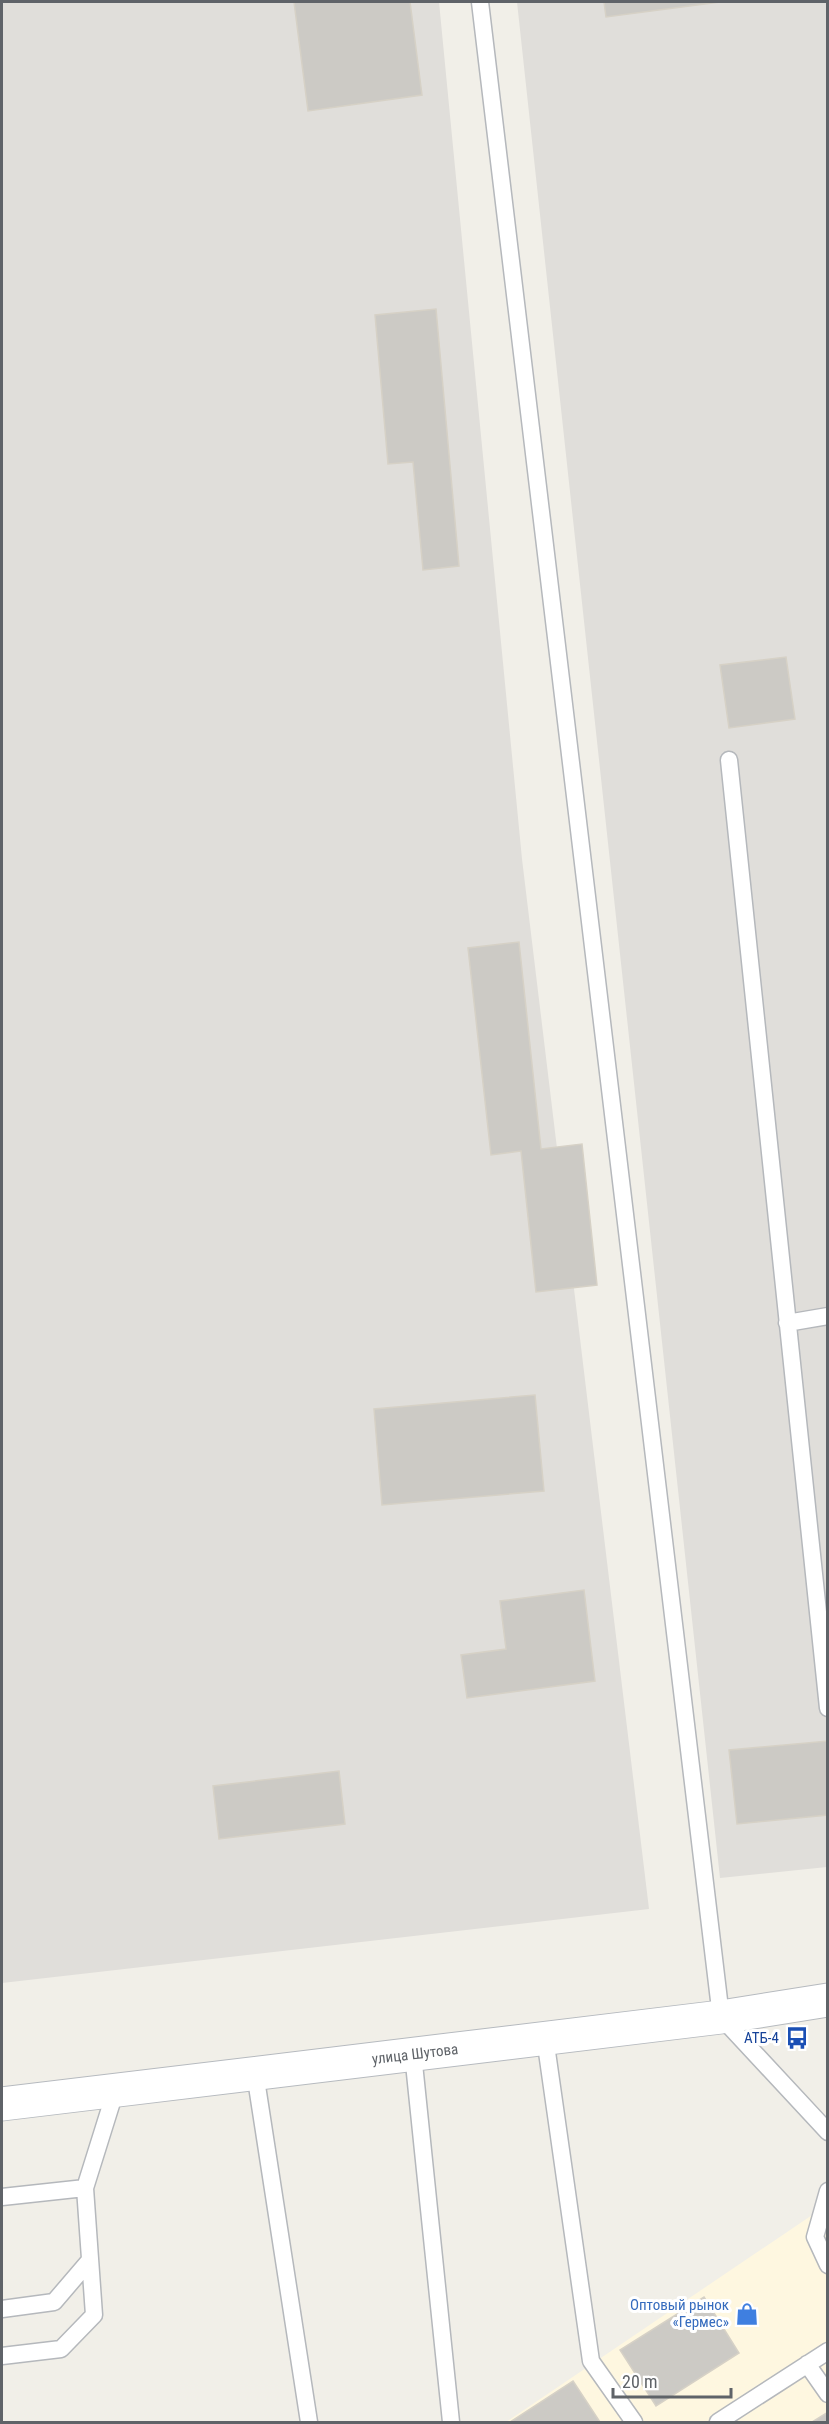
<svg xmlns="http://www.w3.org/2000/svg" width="829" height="2424" viewBox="0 0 829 2424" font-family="'Roboto Condensed',sans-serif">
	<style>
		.commercial { fill: #fef7e0 }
		.industrial { fill: #e0deda }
		.building { fill: #cccac5; stroke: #d6d1c6; stroke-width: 1.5 }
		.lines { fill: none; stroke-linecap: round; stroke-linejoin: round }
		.lane-casing { stroke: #b5b8bc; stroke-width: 19 }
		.secondary-casing { stroke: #b6babf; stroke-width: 35 }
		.lane { stroke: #fff; stroke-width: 16 }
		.secondary { stroke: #fff; stroke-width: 33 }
		.labels { text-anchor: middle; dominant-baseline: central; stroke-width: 6; stroke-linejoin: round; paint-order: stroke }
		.transit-label { font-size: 15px; fill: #164399; stroke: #fff; text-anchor: end }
		.street-label { font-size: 15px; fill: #5f6368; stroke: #fff }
		.shop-label { font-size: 15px; fill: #366cbe; stroke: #fff; text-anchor: end }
	</style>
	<rect width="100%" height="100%" fill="#f1efe8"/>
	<path class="commercial" d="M 827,2205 L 827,2422 L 506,2422 Z"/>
	<path class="industrial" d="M 2,2 L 439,2 L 522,859 L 649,1909 L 2,1983 Z
		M 517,2 L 827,2 L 827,1867 L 720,1878 Z"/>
	<path class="building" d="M 294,2 L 410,2 L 422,95 L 308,111 Z
		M 604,2 L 720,2 L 606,17 Z
		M 436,309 L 459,566 L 423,570 L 413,462 L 388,464 L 375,315 Z
		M 786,657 L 795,719 L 729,728 L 720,665 Z
		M 519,942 L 541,1149 L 582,1144 L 597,1285 L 536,1292 L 521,1151 L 491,1155 L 468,948 Z
		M 535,1395 L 544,1491 L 382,1505 L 374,1409 Z
		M 584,1590 L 595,1681 L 467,1698 L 461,1655 L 506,1649 L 500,1601 Z
		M 828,1741 L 828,1815 L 737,1824 L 729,1750 Z
		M 339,1771 L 345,1824 L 219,1839 L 213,1786 Z
		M 704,2297 L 739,2353 L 656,2406 L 620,2350 Z
		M 573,2381 L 600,2422 L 510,2422 Z
		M 828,2412 L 828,2422 L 812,2422 Z"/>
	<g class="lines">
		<g class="lane-casing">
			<path id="lane" d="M 480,2 L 721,2017 L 828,2132
				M 729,760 L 828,1708
				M 787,1323 L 828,1316
				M 545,2038 L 591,2361 L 634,2422
				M 413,2054 L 451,2422
				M 255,2073 L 309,2422
				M 828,2191 L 815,2237 L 828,2265
				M 2,2197 L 85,2188 L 116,2089
				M 2,2309 L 54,2302 L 90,2260
				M 2,2356 L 61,2349 L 94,2315 L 85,2188
				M 807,2364 L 828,2394
				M 718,2422 L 828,2351"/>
		</g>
		<g class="secondary-casing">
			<g id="secondary">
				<path id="s1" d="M 2,2104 L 721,2017 L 828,2000"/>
			</g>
		</g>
		<use href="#lane" class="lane"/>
		<use href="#secondary" class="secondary"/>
	</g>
	<defs>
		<g id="bus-bare" transform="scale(1.8)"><path d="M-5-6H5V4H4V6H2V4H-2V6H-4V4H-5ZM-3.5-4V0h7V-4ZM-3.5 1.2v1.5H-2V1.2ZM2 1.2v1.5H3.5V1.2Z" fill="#1a4fb4" stroke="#fff" stroke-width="2.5" paint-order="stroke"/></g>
		<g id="shop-bare" transform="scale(1.8)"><path d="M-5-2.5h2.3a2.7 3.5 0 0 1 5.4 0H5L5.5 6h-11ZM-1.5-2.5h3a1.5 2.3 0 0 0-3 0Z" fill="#3f7fe0" stroke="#fff" stroke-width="2.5" paint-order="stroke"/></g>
	</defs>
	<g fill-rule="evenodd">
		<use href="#bus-bare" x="797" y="2038"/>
		<use href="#shop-bare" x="747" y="2314"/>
	</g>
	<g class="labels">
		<g class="transit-label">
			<text x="779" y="2038">АТБ-4</text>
		</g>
		<g class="street-label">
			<text stroke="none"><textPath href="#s1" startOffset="416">улица Шутова</textPath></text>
		</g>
		<g class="shop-label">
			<text x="729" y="2305">Оптовый рынок<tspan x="729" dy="17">«Гермес»</tspan></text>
		</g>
	</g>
	<rect width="829" height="2424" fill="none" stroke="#5f6368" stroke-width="6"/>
	<path d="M613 2388v9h118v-9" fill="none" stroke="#5f6368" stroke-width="3"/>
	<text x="622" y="2388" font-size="18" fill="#5f6368" stroke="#ffffff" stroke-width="4.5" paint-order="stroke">20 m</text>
</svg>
